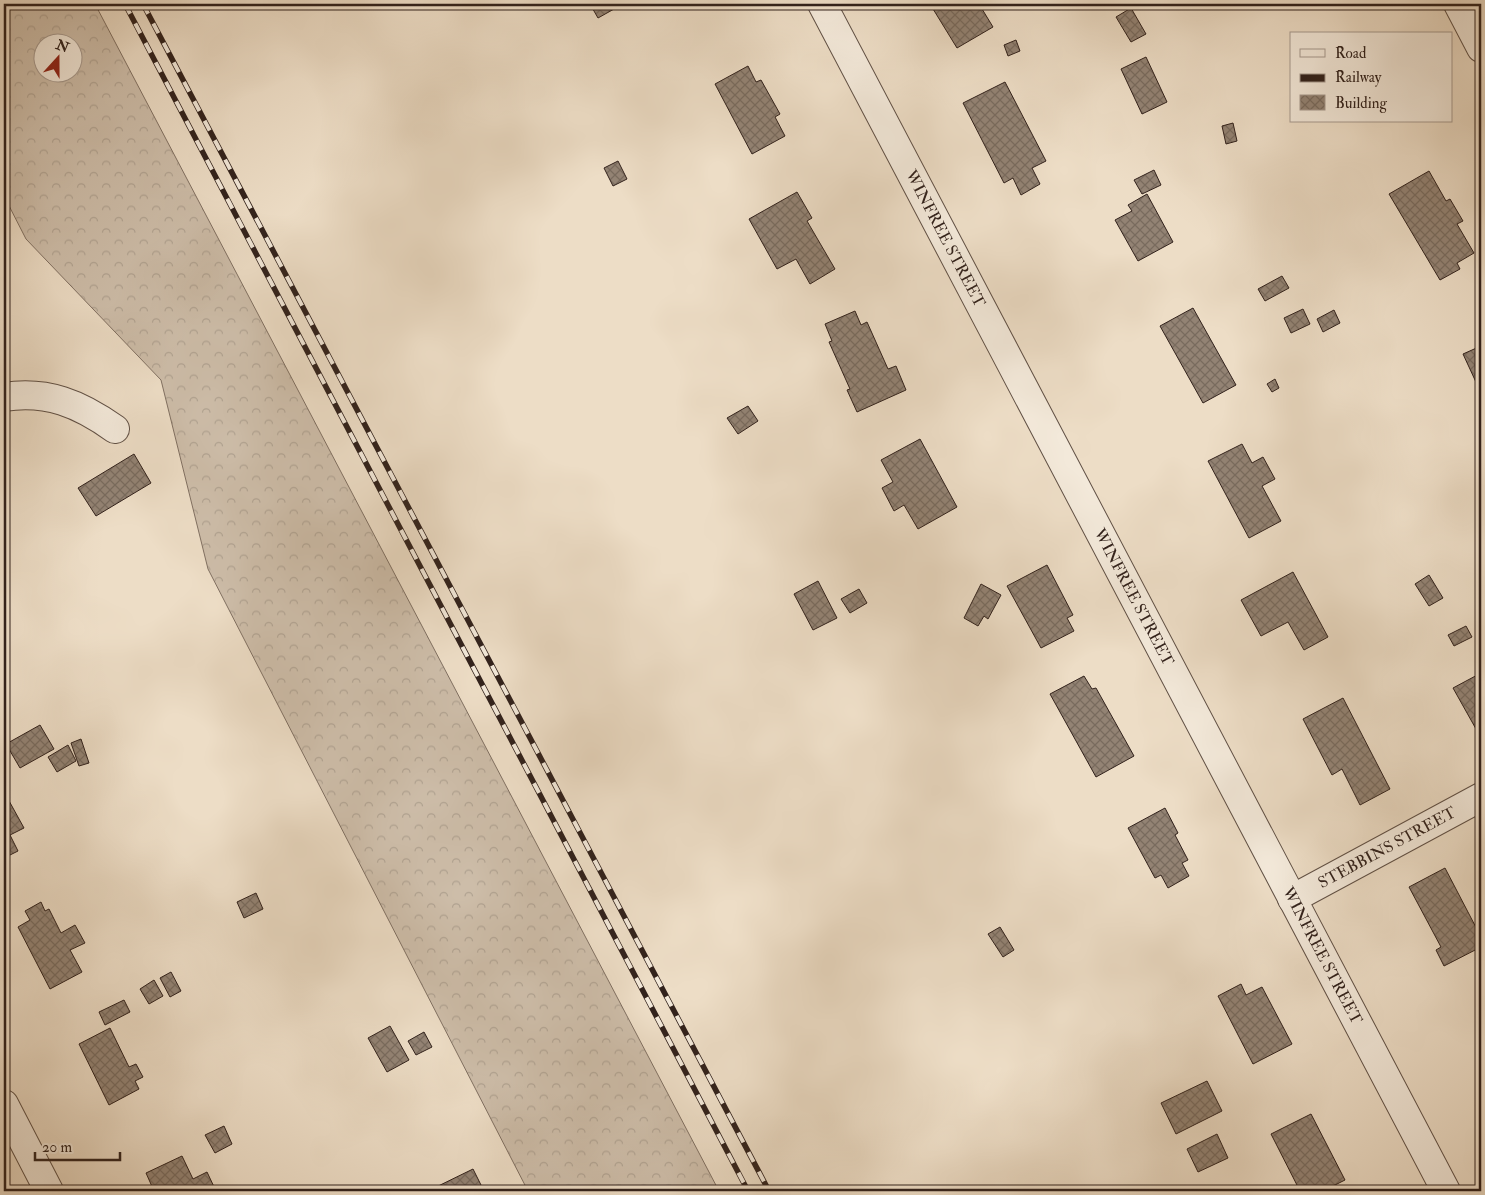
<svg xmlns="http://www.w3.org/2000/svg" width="1485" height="1195" viewBox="0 0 1485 1195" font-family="'IM FELL Double Pica',serif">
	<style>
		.forest { fill: url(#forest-crowns); stroke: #807062; fill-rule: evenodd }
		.building { fill: url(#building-cross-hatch); stroke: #32221c }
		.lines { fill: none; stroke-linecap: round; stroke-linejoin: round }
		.minor-casing { stroke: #615146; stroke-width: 30 }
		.minor { stroke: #f3e9da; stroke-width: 28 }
		.rail-casing { stroke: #32221c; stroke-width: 5.5 }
		.rail { stroke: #f3e9da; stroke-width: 4; stroke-dasharray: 11; stroke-linecap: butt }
		.labels { text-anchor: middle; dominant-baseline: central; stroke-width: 5; stroke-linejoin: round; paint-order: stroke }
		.street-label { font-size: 16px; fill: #32221c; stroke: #f3e9da }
	</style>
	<defs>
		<pattern id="forest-crowns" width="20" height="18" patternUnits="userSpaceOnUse" patternTransform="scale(1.25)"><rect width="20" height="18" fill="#cdbda9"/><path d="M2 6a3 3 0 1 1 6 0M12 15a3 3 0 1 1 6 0" fill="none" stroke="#b0a291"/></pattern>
		<pattern id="building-cross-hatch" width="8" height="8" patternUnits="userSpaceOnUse" patternTransform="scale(1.25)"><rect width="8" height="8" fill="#938374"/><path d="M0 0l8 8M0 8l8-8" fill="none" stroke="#796b5e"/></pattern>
	</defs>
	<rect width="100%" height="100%" fill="#edddc6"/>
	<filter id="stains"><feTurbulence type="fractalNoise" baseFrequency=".004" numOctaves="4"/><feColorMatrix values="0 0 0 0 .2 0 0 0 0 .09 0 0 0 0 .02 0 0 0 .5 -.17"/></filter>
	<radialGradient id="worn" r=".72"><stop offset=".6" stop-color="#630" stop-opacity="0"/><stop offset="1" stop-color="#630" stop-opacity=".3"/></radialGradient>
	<path class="forest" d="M 4,4 L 95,4 L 719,1191 L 528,1191 L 208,569 L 161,380 L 26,239 L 4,196 ZM 42,42 L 72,42 L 72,72 L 42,72 Z"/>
	<path class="building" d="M 590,4 L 623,4 L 598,18 Z
		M 930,4 L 979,4 L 993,27 L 957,48 Z
		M 1131,8 L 1146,34 L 1131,42 L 1116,17 Z
		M 1016,40 L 1020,51 L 1008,56 L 1004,45 Z
		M 1146,57 L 1167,102 L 1142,114 L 1121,69 Z
		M 748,66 L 756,82 L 761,80 L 780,114 L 775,117 L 785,136 L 752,154 L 715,84 Z
		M 1005,82 L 1046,161 L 1032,168 L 1040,184 L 1021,195 L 1013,178 L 1004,183 L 963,103 Z
		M 1233,123 L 1237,141 L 1226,144 L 1222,126 Z
		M 618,161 L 627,179 L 613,186 L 604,168 Z
		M 1154,170 L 1161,185 L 1142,194 L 1134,180 Z
		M 1429,171 L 1446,201 L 1450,199 L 1463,221 L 1457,224 L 1474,253 L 1457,263 L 1460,269 L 1440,280 L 1389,194 Z
		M 797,192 L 812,218 L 807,221 L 835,269 L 810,284 L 796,259 L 777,269 L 749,219 Z
		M 1147,194 L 1173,242 L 1138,261 L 1115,220 L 1132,211 L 1128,205 Z
		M 1282,276 L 1289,288 L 1265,301 L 1258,289 Z
		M 1193,308 L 1236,385 L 1203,403 L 1160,326 Z
		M 1303,309 L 1310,324 L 1291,333 L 1284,318 Z
		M 1334,310 L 1340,323 L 1323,332 L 1317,319 Z
		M 855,311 L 861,325 L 867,322 L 888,369 L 896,366 L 906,390 L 857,412 L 847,390 L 850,389 L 829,342 L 832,341 L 825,324 Z
		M 1481,346 L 1481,393 L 1463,354 Z
		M 1275,379 L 1279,388 L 1272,392 L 1267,384 Z
		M 748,406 L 758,421 L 738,434 L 727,418 Z
		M 920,439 L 957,507 L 918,529 L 904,505 L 894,511 L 882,488 L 893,482 L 881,460 Z
		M 1242,444 L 1252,463 L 1263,457 L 1275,479 L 1262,486 L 1281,521 L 1249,538 L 1208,461 Z
		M 134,454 L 151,483 L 96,516 L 78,488 Z
		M 1047,565 L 1073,615 L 1067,618 L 1074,631 L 1041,648 L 1007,586 Z
		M 1293,572 L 1328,637 L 1304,650 L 1288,622 L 1261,636 L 1241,600 Z
		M 1429,575 L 1443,598 L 1429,606 L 1415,584 Z
		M 818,581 L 837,618 L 813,630 L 794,594 Z
		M 981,584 L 1001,595 L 988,619 L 984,616 L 978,626 L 964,618 Z
		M 859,589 L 867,603 L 850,613 L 841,599 Z
		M 1466,626 L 1472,637 L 1454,646 L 1448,635 Z
		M 1481,673 L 1481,726 L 1476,729 L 1453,688 Z
		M 1084,676 L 1092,689 L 1096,688 L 1134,756 L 1096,777 L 1050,694 Z
		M 1343,698 L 1390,789 L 1360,805 L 1342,769 L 1332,775 L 1303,719 Z
		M 40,725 L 54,749 L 20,768 L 6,744 Z
		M 81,739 L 89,763 L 79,766 L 71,743 Z
		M 68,745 L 76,761 L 57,772 L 48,757 Z
		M 8,799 L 24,828 L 10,835 L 18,851 L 4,858 L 4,801 Z
		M 1165,808 L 1178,833 L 1175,835 L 1188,860 L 1182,863 L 1189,876 L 1168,888 L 1161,875 L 1155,878 L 1128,828 Z
		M 1445,868 L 1481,937 L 1481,947 L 1444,966 L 1436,950 L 1441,947 L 1409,887 Z
		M 256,893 L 263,909 L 244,918 L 237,902 Z
		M 41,902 L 45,911 L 49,909 L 61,933 L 75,925 L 85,943 L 70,950 L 82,972 L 50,989 L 18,927 L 30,920 L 25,911 Z
		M 1000,927 L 1014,950 L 1003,957 L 988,934 Z
		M 171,972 L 181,991 L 170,997 L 160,978 Z
		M 154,980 L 163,996 L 149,1004 L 140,989 Z
		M 1241,984 L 1246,995 L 1262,987 L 1292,1044 L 1253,1064 L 1218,996 Z
		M 124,1000 L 130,1012 L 105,1025 L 99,1012 Z
		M 390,1026 L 409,1060 L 387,1072 L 368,1038 Z
		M 110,1028 L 129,1067 L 136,1064 L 143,1077 L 135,1081 L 139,1089 L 109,1105 L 79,1044 Z
		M 424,1032 L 432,1047 L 416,1055 L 408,1041 Z
		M 1207,1081 L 1222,1111 L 1176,1134 L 1161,1103 Z
		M 1311,1114 L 1345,1180 L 1323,1191 L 1300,1191 L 1271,1134 Z
		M 224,1126 L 232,1144 L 215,1153 L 205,1135 Z
		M 1217,1134 L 1228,1158 L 1198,1172 L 1187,1149 Z
		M 182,1156 L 193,1179 L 207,1172 L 216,1191 L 154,1191 L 146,1173 Z
		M 473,1169 L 484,1191 L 428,1191 Z"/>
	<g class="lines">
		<g class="minor-casing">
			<g id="minor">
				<path id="s1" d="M 822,4 L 1446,1191"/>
				<path d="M 1458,4 L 1481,48"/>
				<path d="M 4,397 C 47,390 80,404 115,429"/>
				<path id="s2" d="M 1292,899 L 1481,797"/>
				<path d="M 4,1104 L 49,1191"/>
			</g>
		</g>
		<use href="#minor" class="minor"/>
		<g class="rail-casing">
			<path id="rail" d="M 125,4 L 748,1191
				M 143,4 L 769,1191"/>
		</g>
		<use href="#rail" class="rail"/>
	</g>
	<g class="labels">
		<g class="street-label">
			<text stroke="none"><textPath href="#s1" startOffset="265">WINFREE STREET</textPath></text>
			<text stroke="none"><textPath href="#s1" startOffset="670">WINFREE STREET</textPath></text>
			<text stroke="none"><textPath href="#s2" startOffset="108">STEBBINS STREET</textPath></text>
			<text stroke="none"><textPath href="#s1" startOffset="1075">WINFREE STREET</textPath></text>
		</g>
	</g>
	<rect width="1485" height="1195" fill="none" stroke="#edddc6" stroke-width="20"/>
	<rect x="5" y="5" width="1475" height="1185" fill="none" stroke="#32221c" stroke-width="2.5"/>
	<rect x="10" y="10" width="1465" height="1175" fill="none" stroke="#32221c"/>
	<rect x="1290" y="32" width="162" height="90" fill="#f3e9da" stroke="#a6998e"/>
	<rect x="1300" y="49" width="25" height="8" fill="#f3e9da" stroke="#a6998e"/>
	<text x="1335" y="58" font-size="15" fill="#32221c">Road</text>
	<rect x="1300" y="74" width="25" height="8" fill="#32221c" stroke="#a6998e"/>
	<text x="1335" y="82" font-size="15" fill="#32221c">Railway</text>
	<rect x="1300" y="95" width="25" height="15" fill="url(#building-cross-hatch)" stroke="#a6998e"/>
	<text x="1335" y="108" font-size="15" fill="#32221c">Building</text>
	<g transform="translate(58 58) rotate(21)"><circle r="24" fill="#f3e9da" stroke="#a6998e"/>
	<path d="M0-4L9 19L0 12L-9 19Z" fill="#8f2418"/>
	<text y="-8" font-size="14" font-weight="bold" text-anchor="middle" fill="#32221c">N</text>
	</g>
	<path d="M35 1152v8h85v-8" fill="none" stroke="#32221c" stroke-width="2.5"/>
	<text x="42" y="1152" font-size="15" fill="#32221c" stroke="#f3e9da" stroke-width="4" paint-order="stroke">20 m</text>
	<rect width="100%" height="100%" filter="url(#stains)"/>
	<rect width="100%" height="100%" fill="url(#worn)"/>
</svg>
